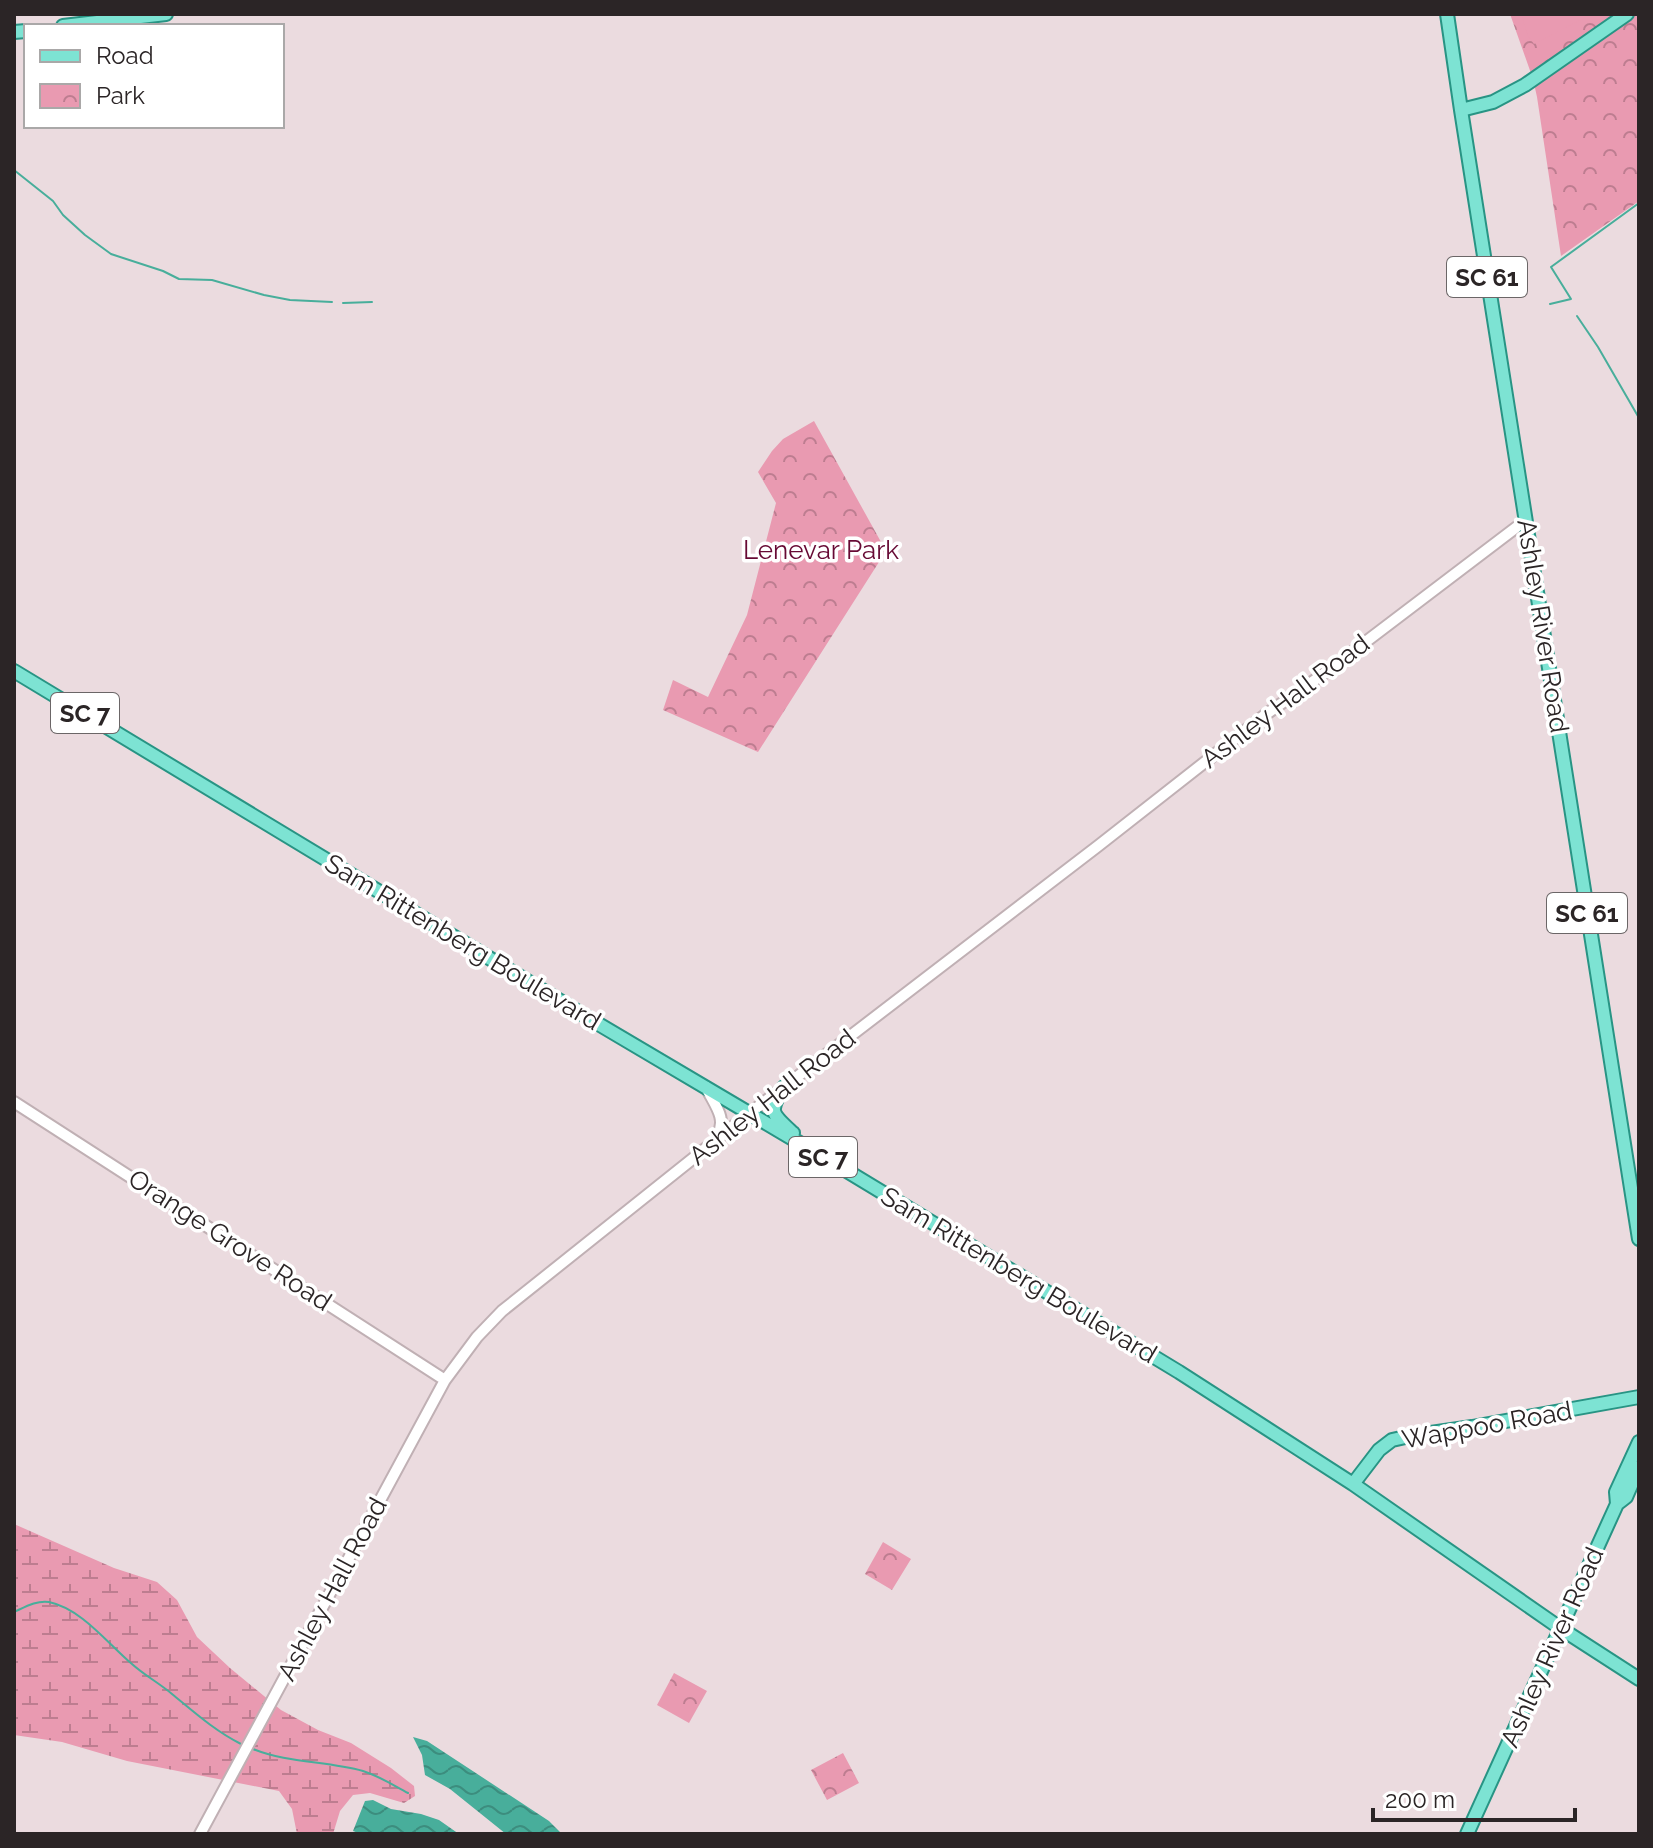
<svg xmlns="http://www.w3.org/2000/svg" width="1653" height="1848" viewBox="0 0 1653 1848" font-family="Raleway,sans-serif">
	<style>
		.wetland { fill: url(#wetland-marsh) }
		.park { fill: url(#park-crowns) }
		.pitch { fill: #e99ab1 }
		.water { fill: url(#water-waves) }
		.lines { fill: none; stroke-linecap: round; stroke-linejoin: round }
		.stream { stroke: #48ae9b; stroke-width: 2 }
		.minor-casing { stroke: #c0b0b4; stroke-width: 14 }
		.major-casing { stroke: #289484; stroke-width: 16 }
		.minor { stroke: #fff; stroke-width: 10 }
		.major { stroke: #7de3d3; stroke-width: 12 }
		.labels { text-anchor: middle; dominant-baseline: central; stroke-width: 7; stroke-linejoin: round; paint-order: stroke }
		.shield { fill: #fff; stroke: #6b6667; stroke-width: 2 }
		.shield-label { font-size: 24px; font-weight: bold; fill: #2b2526 }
		.park-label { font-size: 26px; fill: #670934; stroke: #fff }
		.street-label { font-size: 26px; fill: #2b2526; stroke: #fff }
	</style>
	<defs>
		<pattern id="wetland-marsh" width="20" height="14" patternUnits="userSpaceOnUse" patternTransform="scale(2)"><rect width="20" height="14" fill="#e99ab1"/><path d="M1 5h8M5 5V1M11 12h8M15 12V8" fill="none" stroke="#bd7d90"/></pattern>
		<pattern id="park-crowns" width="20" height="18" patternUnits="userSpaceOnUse" patternTransform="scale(2)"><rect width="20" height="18" fill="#e99ab1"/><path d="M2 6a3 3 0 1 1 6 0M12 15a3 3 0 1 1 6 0" fill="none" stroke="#bd7d90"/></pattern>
		<pattern id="water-waves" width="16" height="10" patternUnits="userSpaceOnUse" patternTransform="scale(2)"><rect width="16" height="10" fill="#48ae9b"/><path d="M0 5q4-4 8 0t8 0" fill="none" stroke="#3c8d7e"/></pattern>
	</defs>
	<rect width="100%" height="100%" fill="#ebdbdf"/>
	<path class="wetland" d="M 14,1524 L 114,1568 L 157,1582 L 177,1600 L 197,1637 L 230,1668 L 281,1710 L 318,1730 L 351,1743 L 391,1768 L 414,1786 L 415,1796 L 404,1803 L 370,1793 L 353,1795 L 340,1811 L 333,1834 L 297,1834 L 292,1809 L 279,1791 L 127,1761 L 62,1742 L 14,1735 Z"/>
	<path class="park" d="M 1510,14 L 1639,14 L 1639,201 L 1561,256 L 1537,97 L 1533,79 Z
		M 814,421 L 886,551 L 758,752 L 663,710 L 673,680 L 708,697 L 747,615 L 776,503 L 758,472 L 772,451 L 783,439 Z
		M 883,1542 L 911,1559 L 892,1590 L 865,1574 Z
		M 674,1673 L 707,1691 L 689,1723 L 657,1705 Z
		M 843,1753 L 859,1783 L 827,1800 L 811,1770 Z"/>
	<path class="pitch" d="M 1521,14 L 1588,14 L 1588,16 L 1534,44 L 1528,36 Z"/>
	<path class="water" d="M 413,1737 L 427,1741 L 549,1821 L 562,1834 L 506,1834 L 450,1789 L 425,1775 L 422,1755 Z
		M 373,1800 L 391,1809 L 421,1814 L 439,1820 L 459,1834 L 361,1834 L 353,1831 L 365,1801 Z"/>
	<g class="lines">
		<path class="stream" d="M 14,170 L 53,201 L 63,215 L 85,235 L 111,254 L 163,271 L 179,279 L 212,280 L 264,295 L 290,300 L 332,302
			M 343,303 L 372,302
			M 1550,304 L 1571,299 L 1551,267 L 1639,203
			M 1577,316 L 1598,347 L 1639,418
			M 14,1612 C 25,1607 37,1600 49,1602 C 82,1609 108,1644 132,1664 C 144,1675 159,1683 172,1694 C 194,1712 215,1731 241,1744
			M 253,1749 C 287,1763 327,1761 363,1771 C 379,1776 393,1785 408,1793"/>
		<g class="minor-casing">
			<path id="minor" d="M 706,1087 C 714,1104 728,1119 717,1136
				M 14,1102 L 445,1380
				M 200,1834 L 445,1380 L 477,1337 L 502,1311 L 750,1113 L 1098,846 L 1265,715 L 1322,675 L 1526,520"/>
		</g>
		<g class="major-casing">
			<path id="major" d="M 1447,14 L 1461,110 L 1639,1239
				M 63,26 L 166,14
				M 14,32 L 26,31
				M 1461,110 L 1493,102 L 1525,85 L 1627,14
				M 14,671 L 590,1019 L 842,1168 L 1179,1372 L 1353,1484 L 1560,1628 L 1639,1679
				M 784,1087 C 768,1112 771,1113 793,1133
				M 1353,1484 L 1379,1450 L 1392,1440 L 1410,1436 L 1472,1427 L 1639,1397
				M 1617,1504 L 1616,1492 L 1639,1442
				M 1467,1834 L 1617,1504 L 1626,1497 L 1639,1467"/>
		</g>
		<use href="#minor" class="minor"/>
		<use href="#major" class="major"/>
	</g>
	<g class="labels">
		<g class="shield">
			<rect x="1447" y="257" width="80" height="40" rx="6"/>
			<rect x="51" y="693" width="68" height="40" rx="6"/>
			<rect x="1547" y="893" width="80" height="40" rx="6"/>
			<rect x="789" y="1137" width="68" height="40" rx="6"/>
		</g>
		<g class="shield-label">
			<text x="1487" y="277">SC 61</text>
			<text x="85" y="713">SC 7</text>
			<text x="1587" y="913">SC 61</text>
			<text x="823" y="1157">SC 7</text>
		</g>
		<g class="park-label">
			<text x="821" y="550">Lenevar Park</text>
		</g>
		<g class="street-label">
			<text transform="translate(1543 626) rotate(81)">Ashley River Road</text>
			<text transform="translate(1285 701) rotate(-37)">Ashley Hall Road</text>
			<text transform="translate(463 942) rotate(31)">Sam Rittenberg Boulevard</text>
			<text transform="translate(772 1097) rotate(-38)">Ashley Hall Road</text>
			<text transform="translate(230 1240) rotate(33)">Orange Grove Road</text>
			<text transform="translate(1019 1275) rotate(31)">Sam Rittenberg Boulevard</text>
			<text transform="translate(1487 1425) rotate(-10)">Wappoo Road</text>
			<text transform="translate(332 1589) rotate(-62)">Ashley Hall Road</text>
			<text transform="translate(1552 1647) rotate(-66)">Ashley River Road</text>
		</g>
	</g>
	<rect width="1653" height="1848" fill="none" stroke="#2b2526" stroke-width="32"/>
	<rect x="24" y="24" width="260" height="104" fill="#ffffff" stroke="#aaa8a8" stroke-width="2"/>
	<rect x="40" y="50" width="40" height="12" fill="#7de3d3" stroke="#aaa8a8" stroke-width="2"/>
	<text x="96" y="64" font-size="24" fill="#2b2526">Road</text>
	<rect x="40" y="84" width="40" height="24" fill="url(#park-crowns)" stroke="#aaa8a8" stroke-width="2"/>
	<text x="96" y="104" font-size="24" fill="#2b2526">Park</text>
	<path d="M1373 1808v12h202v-12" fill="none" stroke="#2b2526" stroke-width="4"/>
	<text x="1385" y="1808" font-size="24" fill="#2b2526" stroke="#ffffff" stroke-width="6" paint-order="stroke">200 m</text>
</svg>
